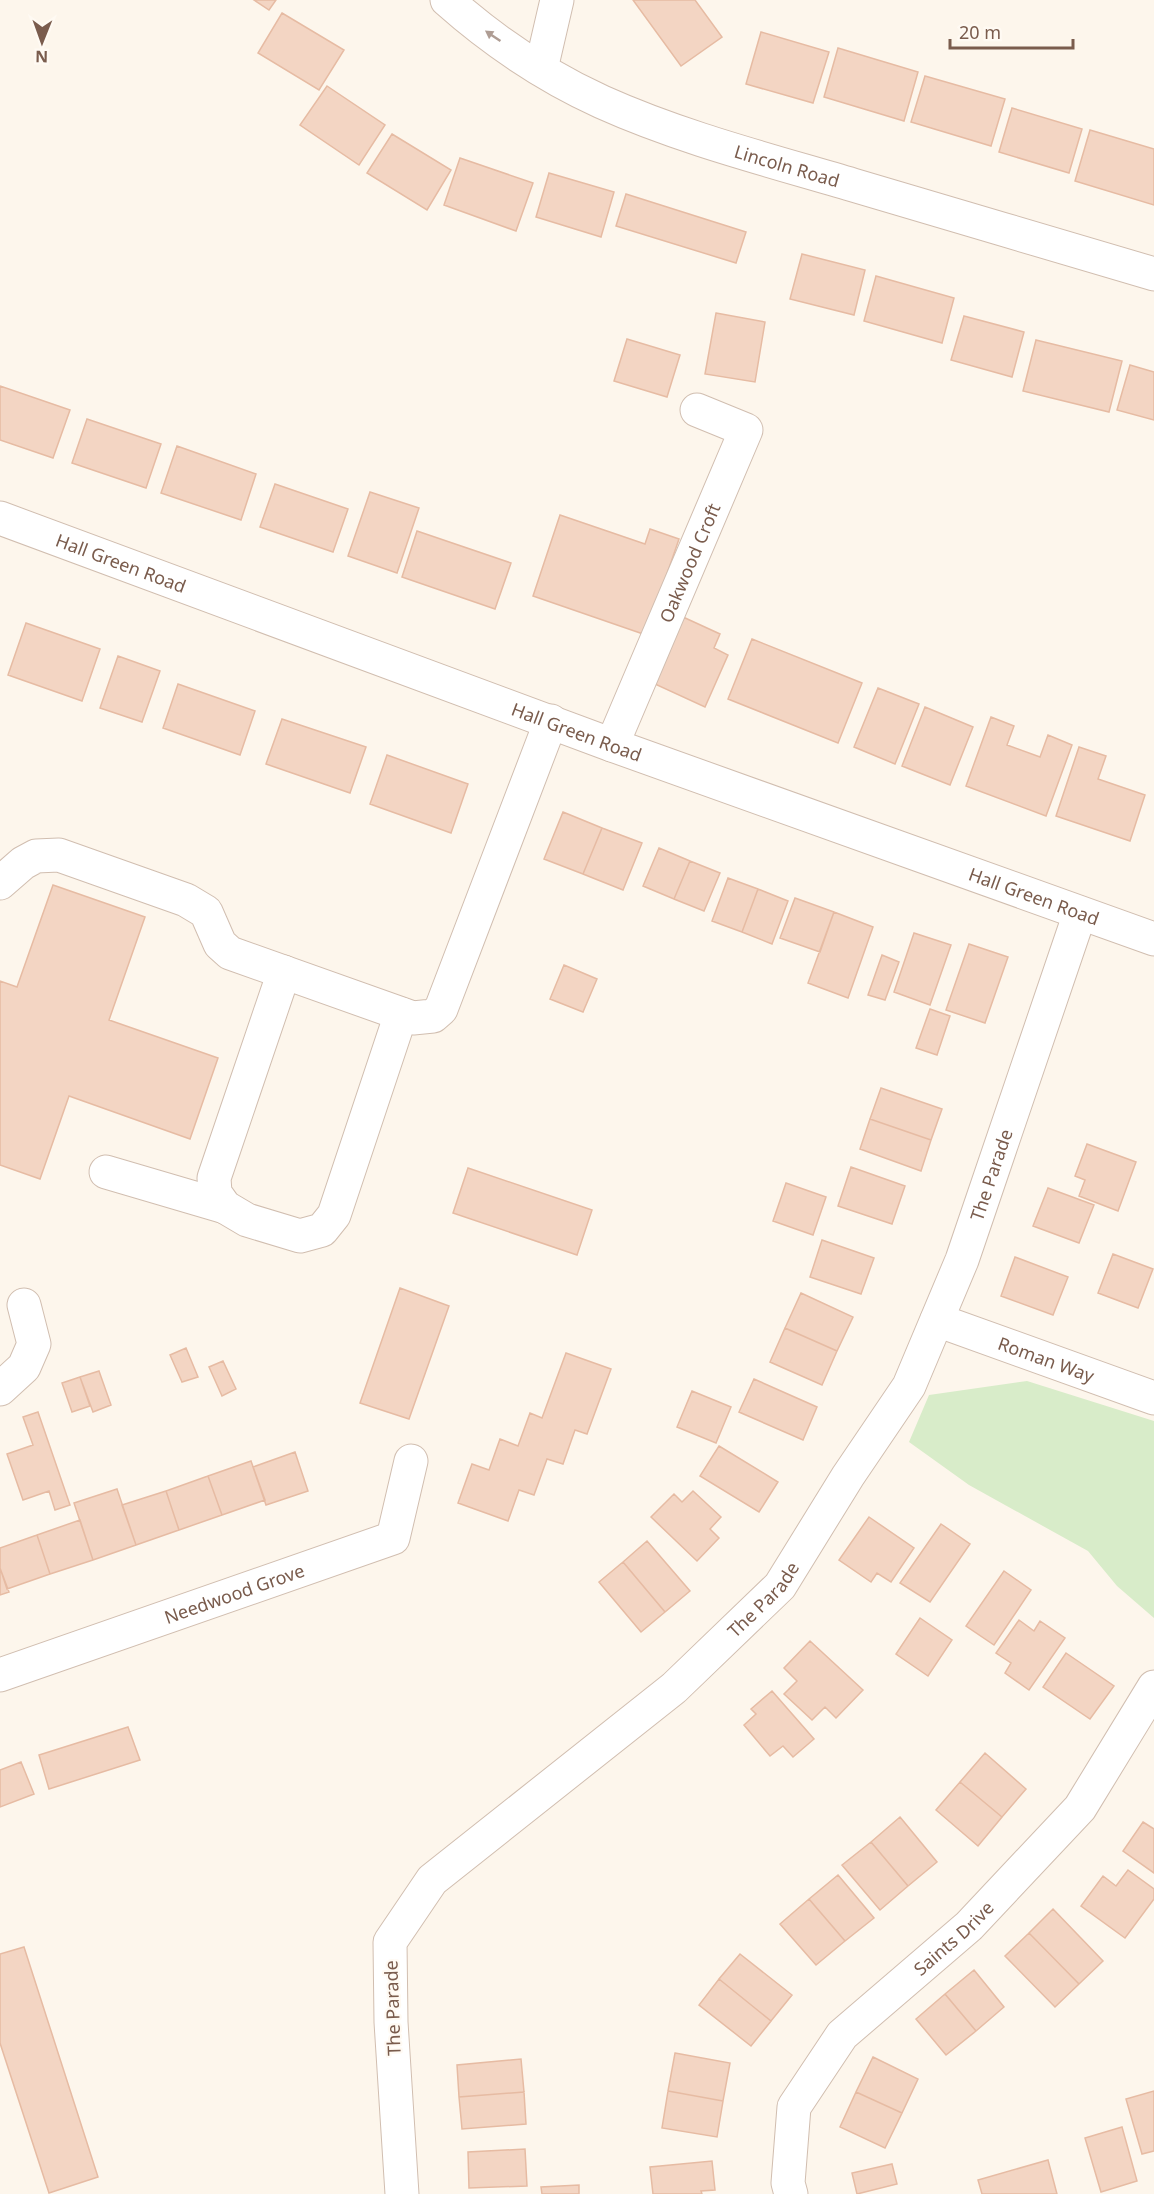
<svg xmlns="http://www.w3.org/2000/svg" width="1154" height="2194" viewBox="0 0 1154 2194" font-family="'Noto Sans',sans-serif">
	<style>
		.green { fill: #d8ecc9 }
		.building { fill: #f3d5c3; stroke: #e6bba3; stroke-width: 1.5 }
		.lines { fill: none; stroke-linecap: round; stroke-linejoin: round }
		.minor-casing { stroke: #d1beb0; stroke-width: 35 }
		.minor { stroke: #fff; stroke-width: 33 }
		.oneway { fill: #af9d94 }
		.labels { text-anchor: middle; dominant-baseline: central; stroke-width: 4.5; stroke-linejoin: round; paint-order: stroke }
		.street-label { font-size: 18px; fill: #7a5c4d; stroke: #fffaf3 }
	</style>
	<rect width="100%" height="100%" fill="#fdf6ec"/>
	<path class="green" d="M 1027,1381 L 1154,1421 L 1154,1618 L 1117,1586 L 1088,1551 L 969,1485 L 909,1442 L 929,1395 Z"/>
	<path class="building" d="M 254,0 L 276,0 L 269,10 Z
		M 633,0 L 695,0 L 722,37 L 681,66 Z
		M 282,13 L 344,50 L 319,90 L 258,53 Z
		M 761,32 L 829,52 L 813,103 L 746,84 Z
		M 838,48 L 918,72 L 904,121 L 824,97 Z
		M 925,76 L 1005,99 L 991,146 L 911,122 Z
		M 327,86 L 385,125 L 359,165 L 300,125 Z
		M 1012,108 L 1082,129 L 1069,173 L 999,152 Z
		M 1090,130 L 1154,149 L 1154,205 L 1075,181 Z
		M 392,134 L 451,170 L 427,210 L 367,173 Z
		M 460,158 L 533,183 L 516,231 L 444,205 Z
		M 549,173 L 614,192 L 601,237 L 536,217 Z
		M 626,194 L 746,232 L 736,263 L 616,226 Z
		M 802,254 L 865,270 L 854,315 L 790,299 Z
		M 876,276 L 954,298 L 942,343 L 864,321 Z
		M 716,313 L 765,322 L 755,382 L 705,374 Z
		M 964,316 L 1024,332 L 1012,377 L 951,360 Z
		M 627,339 L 680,355 L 667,397 L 614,381 Z
		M 1036,340 L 1122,361 L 1109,412 L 1023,391 Z
		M 1130,365 L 1154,372 L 1154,420 L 1117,410 Z
		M 0,386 L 70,410 L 53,458 L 0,440 Z
		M 87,419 L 161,444 L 146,488 L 72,463 Z
		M 177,446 L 256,474 L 241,520 L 161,493 Z
		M 275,484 L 348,509 L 333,552 L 260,527 Z
		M 370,492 L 419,508 L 397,573 L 348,556 Z
		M 560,515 L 645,544 L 650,529 L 679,539 L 646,635 L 533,596 Z
		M 417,531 L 511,563 L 495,609 L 402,577 Z
		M 683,617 L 720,634 L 714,648 L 728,655 L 705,707 L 644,679 Z
		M 26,623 L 100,649 L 82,701 L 8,675 Z
		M 752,639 L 862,683 L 838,743 L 728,699 Z
		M 118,656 L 160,671 L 142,722 L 100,708 Z
		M 178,684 L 255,711 L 240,755 L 163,728 Z
		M 878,688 L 919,704 L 895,764 L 854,747 Z
		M 925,707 L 973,727 L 950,785 L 902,766 Z
		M 991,717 L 1014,726 L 1007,745 L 1040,757 L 1048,735 L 1072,745 L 1046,816 L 966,786 Z
		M 282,719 L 366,747 L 350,793 L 266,764 Z
		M 1079,747 L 1106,756 L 1098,779 L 1145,795 L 1130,841 L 1056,816 Z
		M 387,755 L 468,784 L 451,833 L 370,804 Z
		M 563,812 L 602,828 L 583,874 L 544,859 Z
		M 602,828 L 642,843 L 623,890 L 583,874 Z
		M 659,848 L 690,861 L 674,899 L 643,886 Z
		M 690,861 L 720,873 L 704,911 L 674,899 Z
		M 728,878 L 758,889 L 742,932 L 712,921 Z
		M 53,885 L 145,917 L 109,1020 L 218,1058 L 190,1139 L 69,1096 L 40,1179 L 0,1165 L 0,981 L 17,987 Z
		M 758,889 L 788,901 L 772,944 L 742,932 Z
		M 795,898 L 834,912 L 820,952 L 780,938 Z
		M 834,912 L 873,927 L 848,998 L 808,983 Z
		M 914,933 L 951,945 L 930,1005 L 894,992 Z
		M 969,944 L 1008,957 L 985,1023 L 946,1010 Z
		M 882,955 L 899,962 L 885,1000 L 868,995 Z
		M 564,965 L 597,979 L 583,1012 L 550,999 Z
		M 930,1009 L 950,1016 L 937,1055 L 916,1048 Z
		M 881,1088 L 942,1109 L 931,1140 L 870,1119 Z
		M 870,1119 L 931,1140 L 921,1171 L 860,1149 Z
		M 1087,1144 L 1136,1162 L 1118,1211 L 1079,1196 L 1085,1180 L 1075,1176 Z
		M 851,1167 L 905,1186 L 892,1224 L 838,1206 Z
		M 468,1168 L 592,1210 L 577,1255 L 453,1213 Z
		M 786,1183 L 826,1197 L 813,1235 L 773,1221 Z
		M 1048,1188 L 1094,1205 L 1079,1243 L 1033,1226 Z
		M 822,1240 L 874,1258 L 861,1294 L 810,1277 Z
		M 1113,1254 L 1153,1269 L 1138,1308 L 1098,1293 Z
		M 1015,1257 L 1068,1277 L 1053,1315 L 1001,1296 Z
		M 400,1288 L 449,1306 L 409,1419 L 360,1403 Z
		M 801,1293 L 853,1317 L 837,1351 L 785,1328 Z
		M 785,1328 L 837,1351 L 822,1385 L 770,1362 Z
		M 186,1348 L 198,1377 L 182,1382 L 170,1355 Z
		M 566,1353 L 611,1369 L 587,1434 L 575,1430 L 563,1464 L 547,1459 L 534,1495 L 519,1490 L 508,1521 L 458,1503 L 472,1464 L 489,1470 L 500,1439 L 518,1446 L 530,1413 L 542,1418 Z
		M 223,1361 L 236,1389 L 222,1396 L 209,1367 Z
		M 99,1371 L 111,1405 L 93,1412 L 80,1377 Z
		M 80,1377 L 90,1406 L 72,1412 L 62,1383 Z
		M 754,1379 L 817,1407 L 803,1440 L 739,1412 Z
		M 692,1391 L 731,1407 L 716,1443 L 677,1427 Z
		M 38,1412 L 70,1505 L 55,1510 L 49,1491 L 23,1500 L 7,1454 L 33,1445 L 23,1417 Z
		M 719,1446 L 778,1482 L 759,1512 L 700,1476 Z
		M 295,1452 L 308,1491 L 266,1505 L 253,1467 Z
		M 251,1461 L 265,1500 L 222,1515 L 208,1476 Z
		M 208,1476 L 222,1515 L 179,1530 L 166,1491 Z
		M 117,1489 L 136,1545 L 93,1560 L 74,1503 Z
		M 166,1491 L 179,1530 L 136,1545 L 122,1505 Z
		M 693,1491 L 721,1517 L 710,1529 L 719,1538 L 697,1561 L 651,1517 L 674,1494 L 682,1502 Z
		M 869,1517 L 914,1548 L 891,1582 L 877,1573 L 871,1582 L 839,1560 Z
		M 80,1520 L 93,1560 L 50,1574 L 37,1535 Z
		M 941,1524 L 970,1544 L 930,1602 L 900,1583 Z
		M 37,1535 L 50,1574 L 7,1589 L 0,1568 L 0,1548 Z
		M 647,1541 L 690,1591 L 665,1612 L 623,1562 Z
		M 623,1562 L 665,1612 L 641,1632 L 599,1582 Z
		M 0,1568 L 9,1592 L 0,1595 Z
		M 1004,1571 L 1031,1590 L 994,1645 L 966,1626 Z
		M 920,1618 L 952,1640 L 928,1676 L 896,1654 Z
		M 1019,1620 L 1034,1631 L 1040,1621 L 1065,1638 L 1029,1690 L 1005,1673 L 1011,1663 L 996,1653 Z
		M 810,1641 L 863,1690 L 836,1718 L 825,1707 L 812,1720 L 784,1694 L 797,1681 L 784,1668 Z
		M 1066,1653 L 1114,1686 L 1090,1719 L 1043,1687 Z
		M 772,1691 L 814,1739 L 793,1757 L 783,1746 L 770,1756 L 744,1725 L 756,1714 L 751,1709 Z
		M 128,1727 L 140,1760 L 49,1789 L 39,1755 Z
		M 985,1753 L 1026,1789 L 1002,1817 L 960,1782 Z
		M 21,1762 L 34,1794 L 0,1807 L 0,1770 Z
		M 960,1782 L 1002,1817 L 978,1846 L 936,1810 Z
		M 900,1817 L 937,1862 L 908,1886 L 871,1842 Z
		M 1143,1822 L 1154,1829 L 1154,1873 L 1123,1851 Z
		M 871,1842 L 908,1886 L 880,1910 L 842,1865 Z
		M 1128,1870 L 1154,1889 L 1154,1899 L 1125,1938 L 1081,1906 L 1103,1876 L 1116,1886 Z
		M 838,1875 L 874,1918 L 845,1941 L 809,1899 Z
		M 809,1899 L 845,1941 L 816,1965 L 780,1924 Z
		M 1053,1909 L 1103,1961 L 1079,1984 L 1029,1933 Z
		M 1029,1933 L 1079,1984 L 1055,2007 L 1005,1956 Z
		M 24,1947 L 98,2177 L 49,2193 L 0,2043 L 0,1954 Z
		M 740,1954 L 792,1995 L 771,2021 L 719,1979 Z
		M 974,1970 L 1004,2007 L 976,2031 L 945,1994 Z
		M 719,1979 L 771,2021 L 751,2046 L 699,2005 Z
		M 945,1994 L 976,2031 L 946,2055 L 916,2019 Z
		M 675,2053 L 730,2063 L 723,2101 L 668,2091 Z
		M 873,2057 L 918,2079 L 902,2113 L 856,2092 Z
		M 521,2059 L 524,2092 L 459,2097 L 457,2065 Z
		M 668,2091 L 723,2101 L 717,2137 L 662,2128 Z
		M 1154,2091 L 1154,2151 L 1142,2154 L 1126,2099 Z
		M 524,2092 L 526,2124 L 462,2129 L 459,2097 Z
		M 856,2092 L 902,2113 L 885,2148 L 840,2127 Z
		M 1122,2127 L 1137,2181 L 1101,2192 L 1085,2138 Z
		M 525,2149 L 527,2186 L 469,2188 L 468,2152 Z
		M 1048,2160 L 1057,2194 L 982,2194 L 978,2180 Z
		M 712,2161 L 715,2190 L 701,2191 L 702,2194 L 653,2194 L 650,2167 Z
		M 892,2164 L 897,2184 L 857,2194 L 852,2173 Z
		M 579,2185 L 579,2194 L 542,2194 L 541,2187 Z"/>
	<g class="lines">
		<g class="minor-casing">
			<g id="minor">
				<path id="s1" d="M 447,0 C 492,40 547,77 602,102 C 682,138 769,160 853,185 C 953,215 1054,244 1154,274"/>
				<path d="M 541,69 L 557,0"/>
				<path id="s2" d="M 0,518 L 612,745 L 1154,939"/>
				<path id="s3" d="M 612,745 L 746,430 L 697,410"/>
				<path d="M 0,883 L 23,863 L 36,856 L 59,855 L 186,900 L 206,912 L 220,944 L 230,953 L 413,1018 L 433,1016 L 441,1009 L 551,721"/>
				<path d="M 284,972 L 214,1178 L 215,1193 L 225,1207 L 247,1220 L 300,1236 L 322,1230 L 334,1215 L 401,1014"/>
				<path d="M 106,1172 L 225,1207"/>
				<path id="s4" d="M 937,1320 L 1154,1398"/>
				<path d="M 0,1389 L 24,1367 L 34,1344 L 24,1305"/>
				<path id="s5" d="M 0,1675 L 393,1538 L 411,1461"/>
				<path id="s6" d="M 402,2194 L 391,2022 L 390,1942 L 432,1880 L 674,1688 L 780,1586 L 848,1476 L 909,1386 L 962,1260 L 1080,913"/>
				<path id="s7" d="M 791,2194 L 788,2183 L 794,2107 L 842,2035 L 969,1926 L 1080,1808 L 1154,1687"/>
			</g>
		</g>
		<use href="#minor" class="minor"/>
	</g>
	<defs><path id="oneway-solid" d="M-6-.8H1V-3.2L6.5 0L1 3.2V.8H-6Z" transform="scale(1.5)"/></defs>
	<use class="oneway" href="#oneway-solid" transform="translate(493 36) rotate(-146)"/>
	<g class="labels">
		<g class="street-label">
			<text stroke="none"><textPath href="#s1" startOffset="382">Lincoln Road</textPath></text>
			<text stroke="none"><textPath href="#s2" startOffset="129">Hall Green Road</textPath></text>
			<text stroke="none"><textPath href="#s3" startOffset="198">Oakwood Croft</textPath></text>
			<text stroke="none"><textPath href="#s2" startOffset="615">Hall Green Road</textPath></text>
			<text stroke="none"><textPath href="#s2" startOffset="1101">Hall Green Road</textPath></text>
			<text stroke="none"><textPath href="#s6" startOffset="1248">The Parade</textPath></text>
			<text stroke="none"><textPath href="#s4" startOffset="116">Roman Way</textPath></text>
			<text stroke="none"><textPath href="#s5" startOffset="248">Needwood Grove</textPath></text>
			<text stroke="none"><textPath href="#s6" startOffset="762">The Parade</textPath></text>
			<text stroke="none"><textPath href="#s7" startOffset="322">Saints Drive</textPath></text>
			<text transform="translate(392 2008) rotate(-92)">The Parade</text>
		</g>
	</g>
	<g transform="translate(42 42) rotate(181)" stroke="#fffaf3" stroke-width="4.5" paint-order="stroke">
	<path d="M0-4.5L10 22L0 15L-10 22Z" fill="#7a5c4d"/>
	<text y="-9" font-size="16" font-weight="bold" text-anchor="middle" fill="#7a5c4d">N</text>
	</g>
	<path d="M950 39v9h123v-9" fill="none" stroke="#7a5c4d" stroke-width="3"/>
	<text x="959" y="39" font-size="18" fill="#7a5c4d" stroke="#fffaf3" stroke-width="4.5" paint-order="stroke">20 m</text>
</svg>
